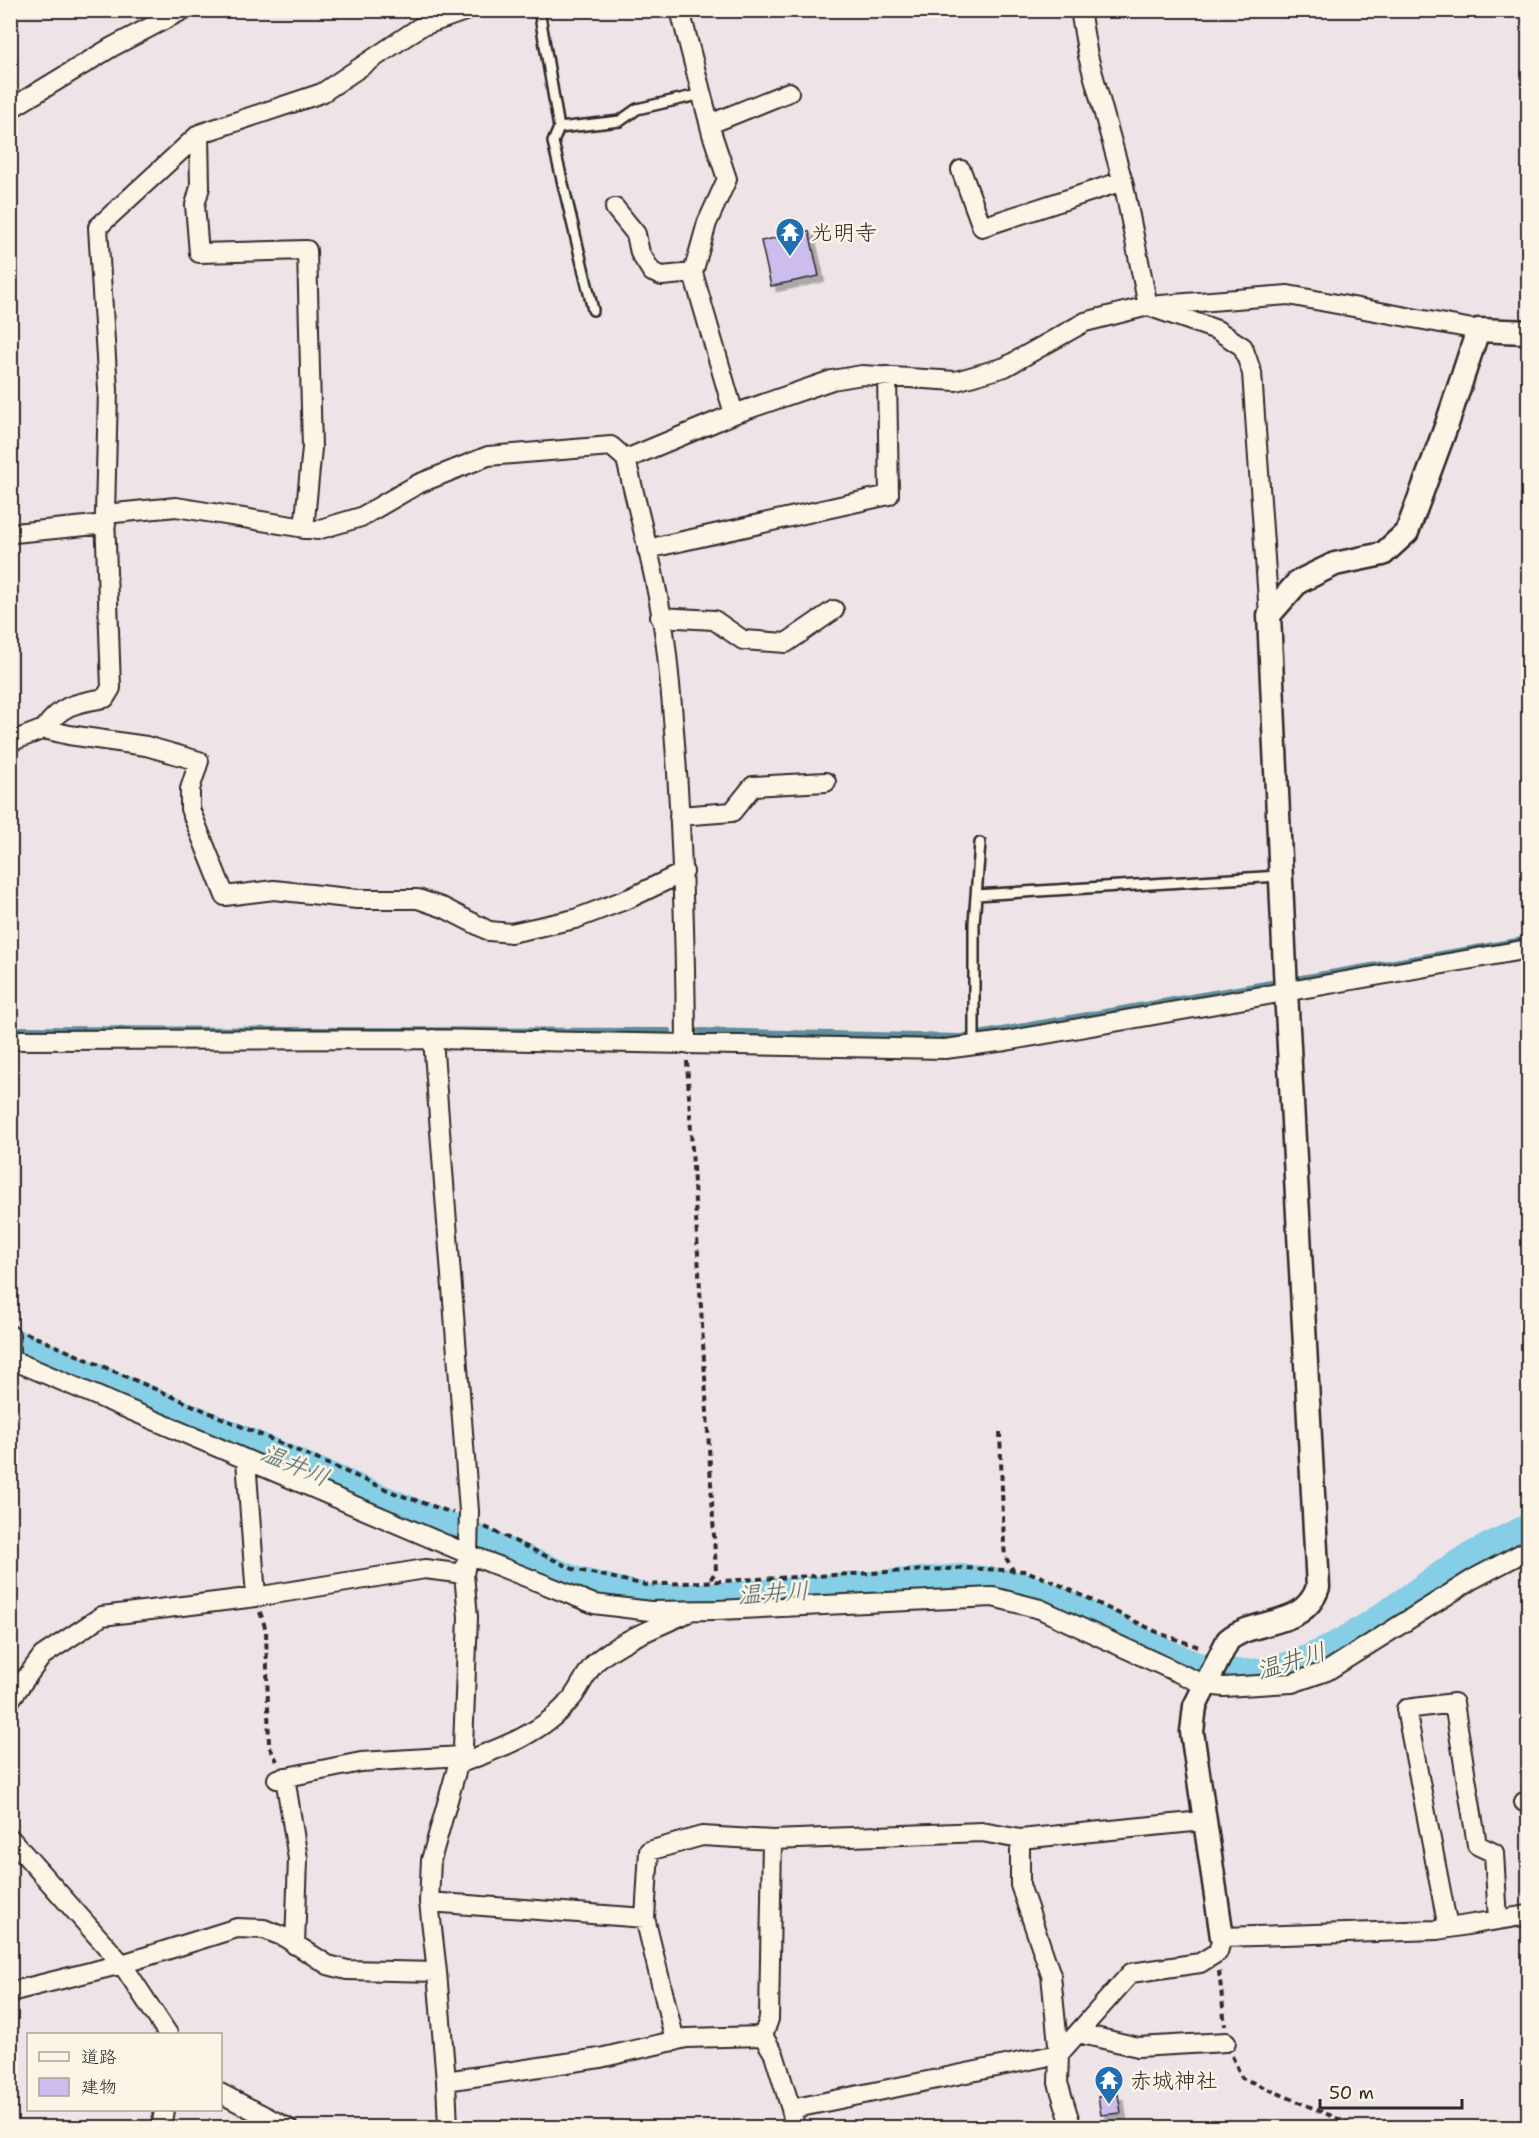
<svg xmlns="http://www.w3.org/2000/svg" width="1539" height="2138" viewBox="0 0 1539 2138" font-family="'Shantell Sans','Klee One',sans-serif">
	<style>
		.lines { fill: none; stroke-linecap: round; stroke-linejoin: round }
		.stream { stroke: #618d9b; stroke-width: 6 }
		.river { stroke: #85cee6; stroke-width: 34 }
		.building { fill: #cdbdef; stroke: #2b2b2b; stroke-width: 1.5; filter: url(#shadow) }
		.service-casing { stroke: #2b2b2b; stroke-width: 14 }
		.minor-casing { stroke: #2b2b2b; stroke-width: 22 }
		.tertiary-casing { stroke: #2b2b2b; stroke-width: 27 }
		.path { stroke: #2b2b2b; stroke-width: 4; stroke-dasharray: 6 4.5; stroke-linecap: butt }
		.service { stroke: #fcf5e5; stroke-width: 9 }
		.minor { stroke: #fcf5e5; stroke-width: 18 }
		.tertiary { stroke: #fcf5e5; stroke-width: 22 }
		.labels { text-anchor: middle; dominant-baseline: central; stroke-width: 5; stroke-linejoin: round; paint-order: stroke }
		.poi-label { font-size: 22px; fill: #2b2b2b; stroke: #fcf5e5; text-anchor: start }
		.water-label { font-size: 24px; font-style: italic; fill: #465c63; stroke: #fcf5e5 }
	</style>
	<defs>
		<filter id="shadow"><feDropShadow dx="5.5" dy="5.5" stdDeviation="0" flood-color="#0004"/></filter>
	</defs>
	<rect width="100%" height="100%" fill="#eee4e8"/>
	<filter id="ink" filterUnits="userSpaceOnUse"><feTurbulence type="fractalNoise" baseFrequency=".0167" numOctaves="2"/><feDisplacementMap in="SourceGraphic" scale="12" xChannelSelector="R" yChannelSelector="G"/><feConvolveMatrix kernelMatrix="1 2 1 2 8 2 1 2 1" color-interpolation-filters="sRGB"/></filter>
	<g filter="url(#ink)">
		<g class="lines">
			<path class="stream" d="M 1301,978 L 1528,939
				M 10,1029 L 669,1031
				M 700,1031 L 961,1037 L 1271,983"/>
			<path class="river" d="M 10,1344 L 574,1583 L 652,1602 L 738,1598 L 960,1581 C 989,1583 1021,1586 1049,1599 C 1097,1620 1143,1648 1192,1667 C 1288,1706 1385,1615 1460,1566 C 1481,1553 1506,1542 1528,1531"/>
		</g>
		<path class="building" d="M 809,231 L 819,276 L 771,286 L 761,241 Z
			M 1118,2094 L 1121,2113 L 1101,2115 L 1098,2097 Z"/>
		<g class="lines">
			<g class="service-casing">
				<path id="service" d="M 539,10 L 559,128 L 553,142 L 593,310
					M 559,128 L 620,121 L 637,109 L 702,94
					M 976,895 L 1280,876
					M 974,1046 L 974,923 L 980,843"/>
			</g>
			<g class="minor-casing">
				<path id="minor" d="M 680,10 L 712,134 L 727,179 L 707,223 L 693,273 L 734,414
					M 1080,10 L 1088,56 L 1124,186 L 1148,306 L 1217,330 L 1243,347 L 1252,373 L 1269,615
					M 10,109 L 112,47 L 183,10
					M 710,124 L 789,92
					M 199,134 L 200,187 L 195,205 L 199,253 L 307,250 L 312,448 L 304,529
					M 961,170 L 982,227 L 1123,181
					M 615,208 L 636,234 L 640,253 L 652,272 L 662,276 L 693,273
					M 105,514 L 176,507 L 317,530 L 361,517 L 418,484 L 488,456 L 611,446 L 626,459
					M 10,531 L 14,533 L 106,524
					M 647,549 L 889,495 L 887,376
					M 660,617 L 714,620 L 743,640 L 786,643 L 834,610
					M 44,729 C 62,704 76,703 105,698 L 111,688 L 105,514 L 108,390 L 98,227 L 199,134 L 322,93 L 420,27 L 468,10
					M 10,742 L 44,729 L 69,735 L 146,746 L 199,761 L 190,789 L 190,809 L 225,896 L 274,890 L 357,899 L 418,899 L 444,908 L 489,931 L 511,933 L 575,919 L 630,898 L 684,872
					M 679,816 L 732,812 L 753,786 L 826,782
					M 433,1039 L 469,1511 L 468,1554 L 464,1574 L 468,1617 L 463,1747 L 431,1860 L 429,1902 L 437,1972
					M 10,1040 L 433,1039 L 945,1049 L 1006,1041 L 1528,949
					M 686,1042 C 685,913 681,784 667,655 C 660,589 641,524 626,459 L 734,414 L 832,380 L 862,375 L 956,381 L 1005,367 L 1085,322 L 1148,306 L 1288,295 L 1478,330
					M 10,1335 L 10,1361
					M 10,1359 L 468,1554 L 594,1604 L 650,1611 L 718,1610 L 993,1597 L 1040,1609 L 1205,1685 L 1224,1687 L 1292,1683 L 1327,1671 L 1473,1579 L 1528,1550
					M 246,1460 L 256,1597
					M 10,1700 L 42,1656 L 102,1616 L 256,1597 L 425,1569 L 464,1574
					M 458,1764 C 499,1749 544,1733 572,1698 C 581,1686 587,1670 598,1660 C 623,1639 658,1627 687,1613
					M 285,1777 L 298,1859 L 295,1945
					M 277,1779 L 361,1762 L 461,1756
					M 1524,1802 L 1528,1801
					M 10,1838 L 122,1964 L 168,2034
					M 1020,1839 L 1020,1885 L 1051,1975 L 1059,2054 L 1058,2083 L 1072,2128
					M 429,1902 L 645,1918
					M 1448,1928 L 1406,1709 L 1454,1703 L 1477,1845 L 1494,1853 L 1498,1920
					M 10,1992 L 122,1964 L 237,1928 L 264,1929 L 284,1937 L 328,1965 L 347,1970 L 437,1972 L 446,2081 L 600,2058 L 686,2038 L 763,2036 L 774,2054 L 791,2109 L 1059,2054 L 1131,1973 L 1200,1963 L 1218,1952 L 1222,1937 L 1437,1930 L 1528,1915
					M 1078,2033 L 1138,2047 L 1226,2042
					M 763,2036 L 769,2019 L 772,1840
					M 675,2041 L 645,1918 L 649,1851 L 702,1836 L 772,1840 L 982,1832 L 1020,1839 L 1203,1821
					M 446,2081 L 448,2128
					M 220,2093 L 288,2128
					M 791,2109 L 795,2128
					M 161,2128 L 164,2110"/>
			</g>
			<g class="tertiary-casing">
				<path id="tertiary" d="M 1222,1937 L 1192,1732 L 1195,1706 L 1228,1640 C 1257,1617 1304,1629 1318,1587 L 1286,991 L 1269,615 L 1298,582 L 1335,564 L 1383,554 L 1407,532 L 1447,424 L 1478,330 L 1528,332"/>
			</g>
			<path class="path" d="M 687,1061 L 716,1571 L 708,1583
				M 26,1333 L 397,1494 L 453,1513
				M 1000,1432 L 1004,1545 L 1005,1556 L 1013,1570
				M 485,1527 L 573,1569 L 646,1585 L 964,1568 L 1026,1571 L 1054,1582 L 1161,1634 L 1202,1648
				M 260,1612 L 266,1630 L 269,1746 L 277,1761
				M 1219,1971 L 1225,2026
				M 1232,2056 L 1242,2078 L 1360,2128"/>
			<use href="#service" class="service"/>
			<use href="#minor" class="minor"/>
			<use href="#tertiary" class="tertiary"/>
		</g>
	</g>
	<defs>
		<g id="temple-pin" transform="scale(1.5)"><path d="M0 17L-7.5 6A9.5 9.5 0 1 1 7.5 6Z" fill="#1f6fb2" stroke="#fcf5e5"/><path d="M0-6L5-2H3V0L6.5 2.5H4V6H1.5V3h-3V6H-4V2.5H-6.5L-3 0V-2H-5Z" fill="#fff"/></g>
	</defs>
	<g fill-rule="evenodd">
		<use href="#temple-pin" x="790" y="232"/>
		<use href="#temple-pin" x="1109" y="2080"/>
	</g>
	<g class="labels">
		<g class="poi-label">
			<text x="811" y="232">光明寺</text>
			<text x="1130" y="2080">赤城神社</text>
		</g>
		<g class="water-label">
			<text transform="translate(295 1465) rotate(23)">温井川</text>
			<text transform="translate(773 1593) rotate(-4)">温井川</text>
			<text transform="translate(1291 1661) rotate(-17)">温井川</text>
		</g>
	</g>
	<rect width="1539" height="2138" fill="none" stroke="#fcf5e5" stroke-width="36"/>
	<rect x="18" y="18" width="1503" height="2102" fill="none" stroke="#2b2b2b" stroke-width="2" filter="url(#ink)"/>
	<rect x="27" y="2033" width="195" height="78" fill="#fcf5e5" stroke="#a8a49b" stroke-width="1.5"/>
	<rect x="39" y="2052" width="30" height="9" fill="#fcf5e5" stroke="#a8a49b" stroke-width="1.5"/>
	<text x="81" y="2063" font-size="18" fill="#2b2b2b">道路</text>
	<rect x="39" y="2078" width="30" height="18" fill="#cdbdef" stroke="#a8a49b" stroke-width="1.5"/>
	<text x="81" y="2093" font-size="18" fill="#2b2b2b">建物</text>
	<path d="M1320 2099v9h142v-9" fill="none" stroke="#2b2b2b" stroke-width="3"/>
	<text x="1329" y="2099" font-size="18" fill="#2b2b2b" stroke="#fcf5e5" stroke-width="4.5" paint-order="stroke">50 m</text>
</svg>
